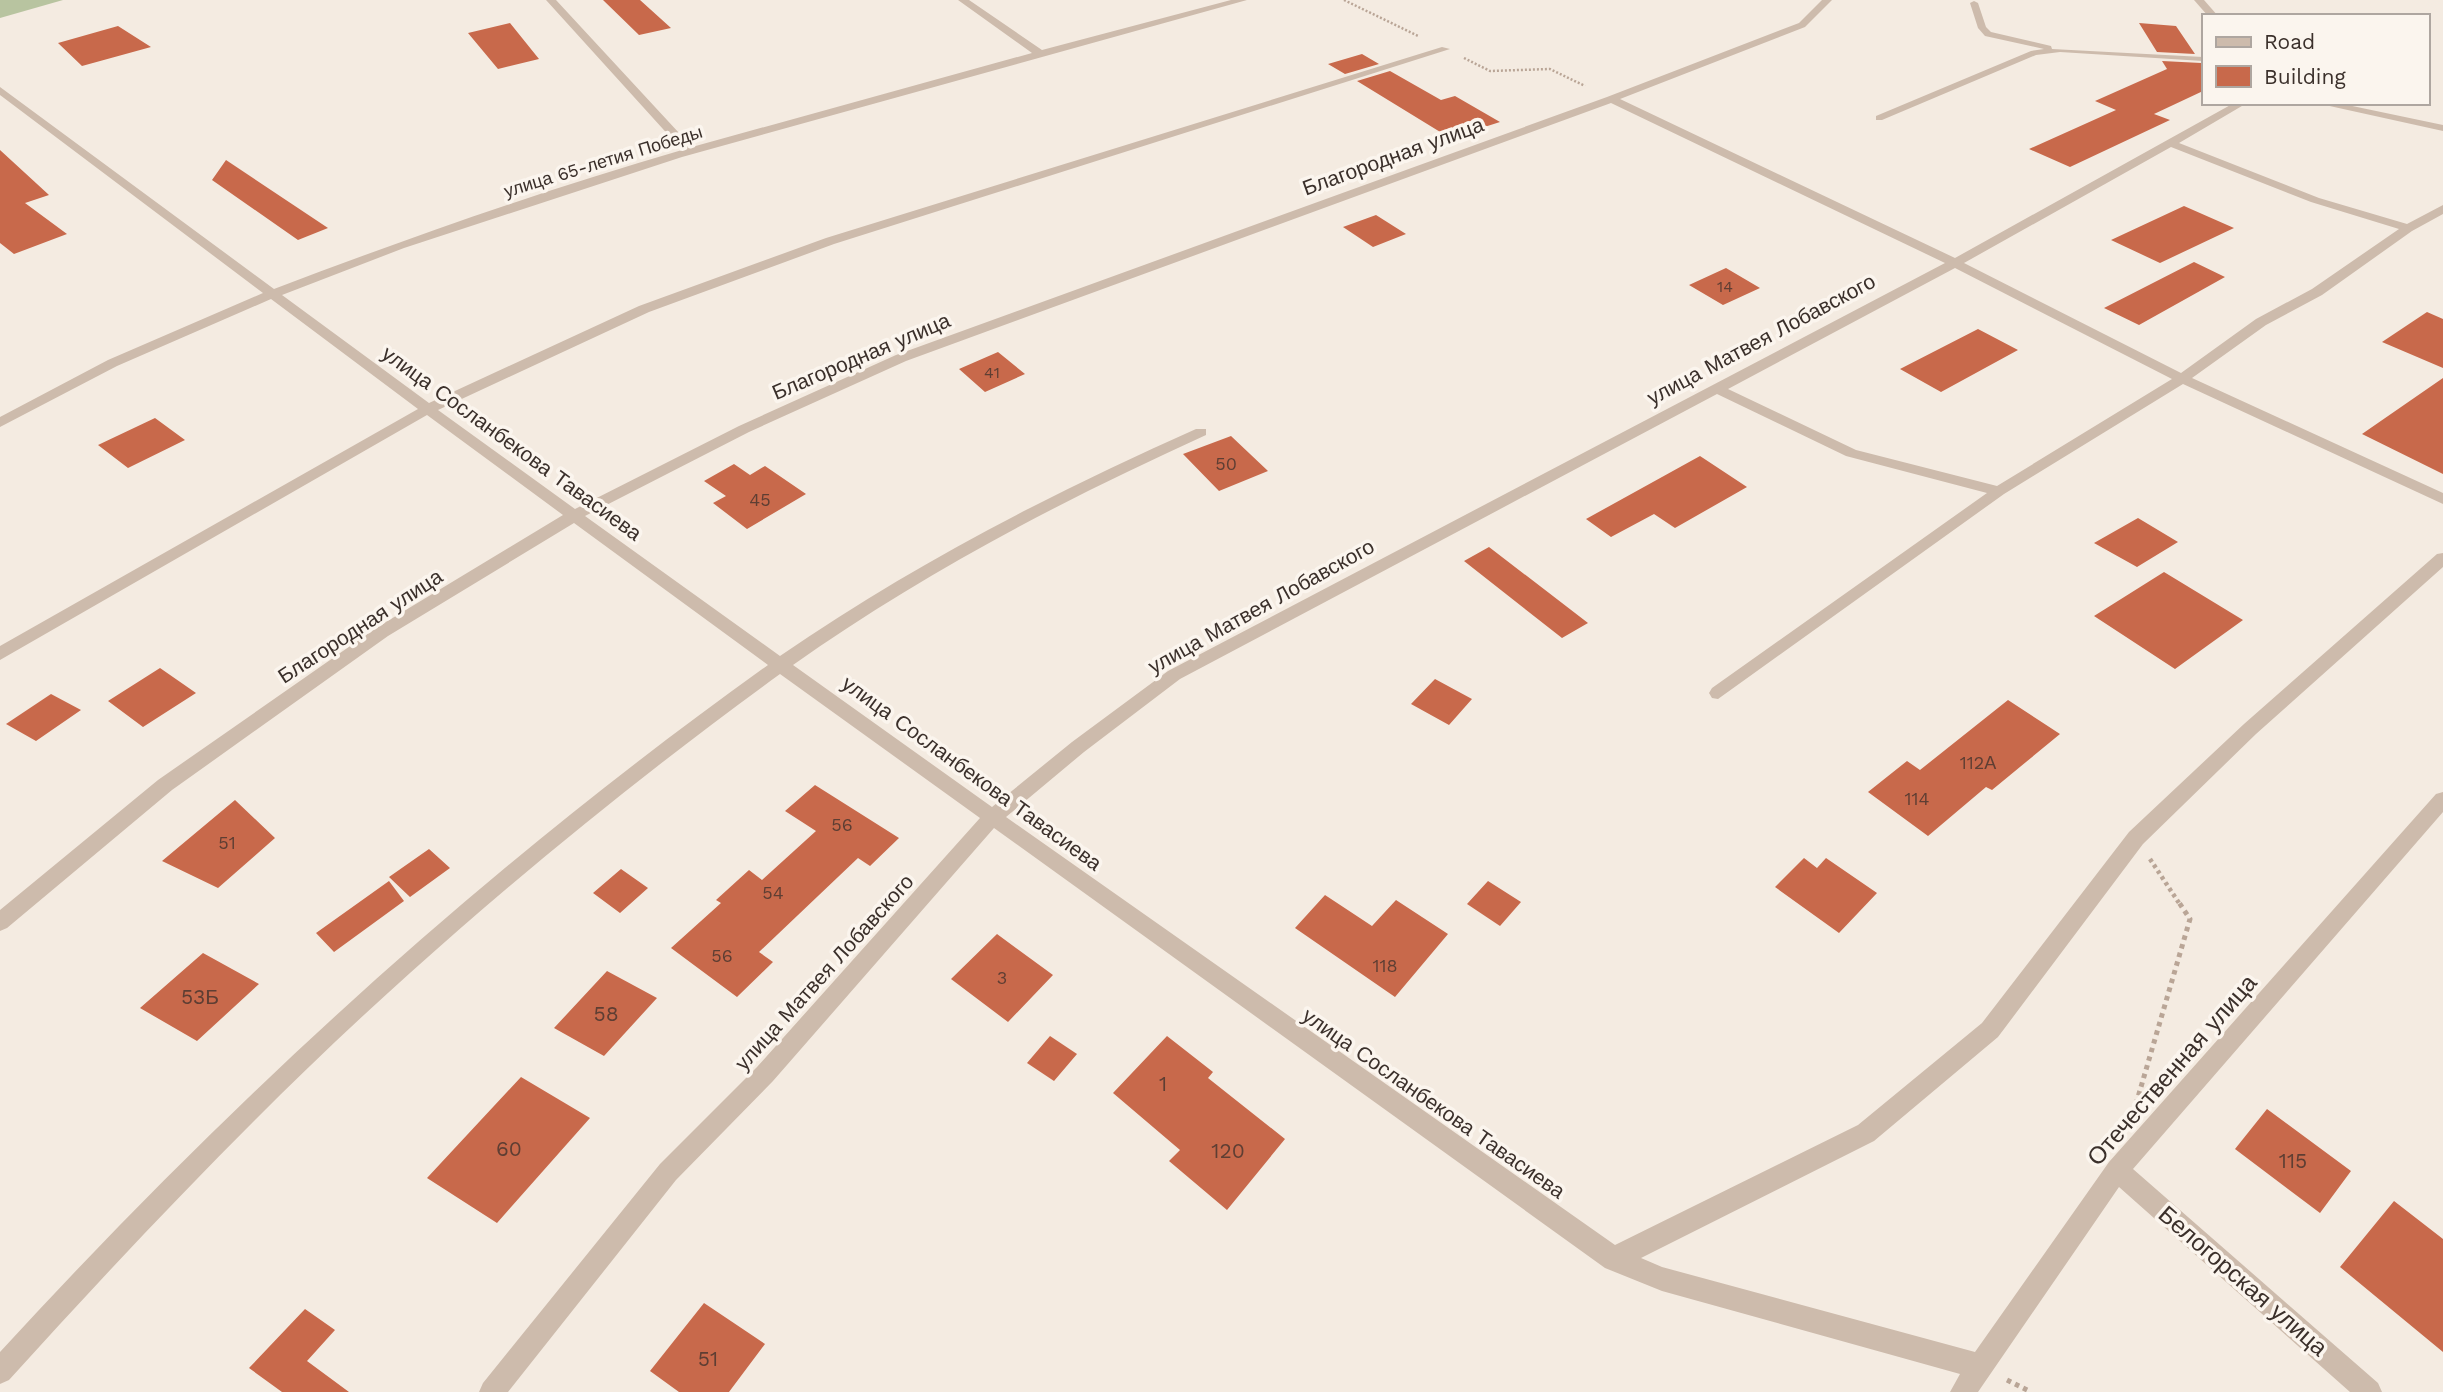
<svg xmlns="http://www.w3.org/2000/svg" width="2443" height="1392" viewBox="0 0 2443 1392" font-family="'Work Sans',sans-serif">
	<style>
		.green { fill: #b8c4a0 }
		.building { fill: #c8694b }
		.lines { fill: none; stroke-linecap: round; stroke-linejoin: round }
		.path-far2 { stroke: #b9a596; stroke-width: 2.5; stroke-dasharray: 2 2; stroke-linecap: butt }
		.path-far1 { stroke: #b9a596; stroke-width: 4.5; stroke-dasharray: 3.5 3.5; stroke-linecap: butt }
		.path { stroke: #b9a596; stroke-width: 5; stroke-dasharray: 4.5 4.5; stroke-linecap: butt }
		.service { fill: #cdbbac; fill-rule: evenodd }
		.minor { fill: #cdbbac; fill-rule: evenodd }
		.labels { text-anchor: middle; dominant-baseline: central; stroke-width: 7; stroke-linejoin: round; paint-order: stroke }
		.far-number-label { font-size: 16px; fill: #5e3e33 }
		.far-street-label { font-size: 18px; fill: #3b302b; stroke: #fbf5ee }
		.number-label { font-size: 18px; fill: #5e3e33 }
		.street-label { font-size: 21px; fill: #3b302b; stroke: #fbf5ee }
		.near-number-label { font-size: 21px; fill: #5e3e33 }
		.near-street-label { font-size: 24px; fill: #3b302b; stroke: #fbf5ee }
	</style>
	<rect width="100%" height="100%" fill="#f4ebe1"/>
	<path class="green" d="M 0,0 L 63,0 L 0,18 Z"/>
	<path class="building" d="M 603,0 L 640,0 L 671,28 L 639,35 Z
		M 510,23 L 539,59 L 498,69 L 468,33 Z
		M 2139,23 L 2176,26 L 2195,54 L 2157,52 Z
		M 118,26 L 151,47 L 82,66 L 58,43 Z
		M 1362,54 L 1379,64 L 1345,74 L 1328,64 Z
		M 2162,61 L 2201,63 L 2203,67 L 2203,91 L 2154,114 L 2170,120 L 2070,167 L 2029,149 L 2116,110 L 2095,101 L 2167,69 Z
		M 1390,71 L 1441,100 L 1455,96 L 1500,122 L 1450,138 L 1357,81 Z
		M 0,150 L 49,195 L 25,203 L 67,234 L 14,254 L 0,243 Z
		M 226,160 L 328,228 L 298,240 L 212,180 Z
		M 2184,206 L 2234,228 L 2160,263 L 2111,240 Z
		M 1376,215 L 1406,234 L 1373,247 L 1343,227 Z
		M 2194,262 L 2225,277 L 2139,325 L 2104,308 Z
		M 1726,268 L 1760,288 L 1723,305 L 1689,285 Z
		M 2427,312 L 2443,319 L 2443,368 L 2382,342 Z
		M 1978,329 L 2018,350 L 1941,392 L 1900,369 Z
		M 998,352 L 1025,374 L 985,392 L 959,369 Z
		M 2443,378 L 2443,474 L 2362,434 Z
		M 155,418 L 185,440 L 128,468 L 98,445 Z
		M 1231,436 L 1268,471 L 1219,491 L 1183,454 Z
		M 1700,456 L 1747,487 L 1675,528 L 1654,514 L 1611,537 L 1586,519 Z
		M 734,464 L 750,475 L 765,466 L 806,494 L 747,529 L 713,503 L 726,496 L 704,481 Z
		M 2138,518 L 2178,542 L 2137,567 L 2094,543 Z
		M 1489,547 L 1588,623 L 1562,638 L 1464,561 Z
		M 2164,572 L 2243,620 L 2175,669 L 2094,616 Z
		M 160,668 L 196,693 L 143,727 L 108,701 Z
		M 1435,679 L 1472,699 L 1449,725 L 1411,704 Z
		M 51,694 L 81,710 L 36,741 L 6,724 Z
		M 2008,700 L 2060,734 L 1992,790 L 1986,787 L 1928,836 L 1868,792 L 1907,761 L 1920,770 Z
		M 815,785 L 899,838 L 870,866 L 858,858 L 759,952 L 773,962 L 737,997 L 671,948 L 721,903 L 716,900 L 749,870 L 762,880 L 816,831 L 785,811 Z
		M 235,800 L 275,838 L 218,888 L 162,861 Z
		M 429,849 L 450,868 L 410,897 L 389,877 Z
		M 1804,858 L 1817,868 L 1826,858 L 1877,893 L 1839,933 L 1775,887 Z
		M 621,869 L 648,888 L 620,913 L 593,893 Z
		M 389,881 L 404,901 L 334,952 L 316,933 Z
		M 1488,881 L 1521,902 L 1500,926 L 1467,904 Z
		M 1325,895 L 1372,926 L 1396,900 L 1448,934 L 1395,997 L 1295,928 Z
		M 997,934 L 1053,975 L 1008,1022 L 951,979 Z
		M 203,953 L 259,984 L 197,1041 L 140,1008 Z
		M 607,971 L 657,998 L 604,1056 L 554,1028 Z
		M 1050,1036 L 1077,1054 L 1054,1081 L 1027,1063 Z
		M 1167,1036 L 1213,1072 L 1208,1078 L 1285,1139 L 1227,1210 L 1169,1161 L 1180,1150 L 1113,1093 Z
		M 521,1077 L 590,1118 L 497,1223 L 427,1178 Z
		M 2267,1109 L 2351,1171 L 2320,1213 L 2235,1149 Z
		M 2394,1201 L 2443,1239 L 2443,1352 L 2340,1267 Z
		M 704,1303 L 765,1344 L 729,1392 L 679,1392 L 650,1371 Z
		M 305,1309 L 335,1330 L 307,1361 L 349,1392 L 282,1392 L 249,1368 Z"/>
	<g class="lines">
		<path class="path-far2" d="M 1344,0 L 1418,36
			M 1464,58 L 1490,71 L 1550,69 L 1585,86"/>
		<path class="path-far1" d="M 2150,859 L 2179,903"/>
		<path class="path" d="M 2136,1104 L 2190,919 L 2178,901
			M 2007,1380 L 2031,1392"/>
		<path class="service" d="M 1974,1 L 1978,3 L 1986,27 L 1991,32 L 2051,46 L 2052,49 L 2203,57 L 2203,61 L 2060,52 L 2036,55 L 1882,120 L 1876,120 L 1876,116 L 2031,51 L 2044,49 L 1985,36 L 1978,28 L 1970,3 Z"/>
		<path class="minor" d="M 546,0 L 556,0 L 692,147 L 1032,53 L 958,0 L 969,0 L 1042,50 L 1231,0 L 1247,0 L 682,157 L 404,248 L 282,295 L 429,403 L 639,306 L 826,238 L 1442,47 L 1450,49 L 834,244 L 649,312 L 438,410 L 575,509 L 739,426 L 896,355 L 1607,97 L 1799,23 L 1822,0 L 1832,0 L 1805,27 L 1620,99 L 1955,258 L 2234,103 L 2247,103 L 2179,143 L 2319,198 L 2407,224 L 2443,205 L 2443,214 L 2412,231 L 2322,295 L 2266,325 L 2192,378 L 2443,493 L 2443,504 L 2183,384 L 2004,494 L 1718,699 L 1712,698 L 1709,693 L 1712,688 L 1987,493 L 1846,456 L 1717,394 L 1180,679 L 1084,752 L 1006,817 L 1615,1245 L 1858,1125 L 1982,1023 L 2129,832 L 2244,724 L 2437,554 L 2443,553 L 2443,567 L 2256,734 L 2143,844 L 1998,1037 L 1874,1141 L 1641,1258 L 1662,1267 L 1975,1352 L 2109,1162 L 2436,794 L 2443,792 L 2443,812 L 2133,1169 L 2378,1383 L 2382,1392 L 2350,1392 L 2119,1187 L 1978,1392 L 1950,1392 L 1960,1374 L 1662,1291 L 1605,1268 L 994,828 L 773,1081 L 676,1180 L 508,1392 L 479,1392 L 483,1383 L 660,1164 L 757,1067 L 980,818 L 780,674 C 652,767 528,867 410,973 C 268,1100 137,1239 9,1380 L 0,1384 L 0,1352 C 236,1095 484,868 768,665 L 574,523 L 388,636 L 172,790 L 7,928 L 0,931 L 0,910 L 158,780 L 376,628 L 563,515 L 427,415 L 0,660 L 0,646 L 418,409 L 271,299 L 117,366 L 0,427 L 0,417 L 108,360 L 263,293 L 0,95 L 0,87 L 274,289 C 408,238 544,190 682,150 ZM 1611,103 L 1945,263 L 1168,671 L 1072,742 L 992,807 L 793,665 C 923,573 1061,501 1206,435 L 1206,429 L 1196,429 C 1050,494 912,565 780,656 L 585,516 L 749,432 L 906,361 ZM 2171,147 L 2311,202 L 2399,229 L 2312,289 L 2256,319 L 2181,373 L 1964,263 ZM 1955,268 L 2172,379 L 1997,486 L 1856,450 L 1728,389 Z
			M 2194,0 L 2204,0 L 2218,16 L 2208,16 Z
			M 2316,103 L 2338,103 L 2443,125 L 2443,131 Z"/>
	</g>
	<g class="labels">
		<g class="far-number-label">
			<text x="1725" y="286">14</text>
			<text x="992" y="372">41</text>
		</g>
		<g class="far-street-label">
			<text transform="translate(603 161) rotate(-17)">улица 65-летия Победы</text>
		</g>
		<g class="number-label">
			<text x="1226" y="463">50</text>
			<text x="760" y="499">45</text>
			<text x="1978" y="762">112А</text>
			<text x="1917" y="798">114</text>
			<text x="842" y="824">56</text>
			<text x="227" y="842">51</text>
			<text x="773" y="892">54</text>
			<text x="722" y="955">56</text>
			<text x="1385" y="965">118</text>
			<text x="1002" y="977">3</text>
		</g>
		<g class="street-label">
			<text transform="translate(1393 156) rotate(-20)">Благородная улица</text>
			<text transform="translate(1761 339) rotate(-28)">улица Матвея Лобавского</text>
			<text transform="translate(861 356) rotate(-23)">Благородная улица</text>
			<text transform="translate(512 443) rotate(36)">улица Сосланбекова Тавасиева</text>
			<text transform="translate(1261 606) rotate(-29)">улица Матвея Лобавского</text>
			<text transform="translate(360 626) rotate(-33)">Благородная улица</text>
			<text transform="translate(972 773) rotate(36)">улица Сосланбекова Тавасиева</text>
			<text transform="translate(824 972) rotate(-48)">улица Матвея Лобавского</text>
			<text transform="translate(1434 1103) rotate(35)">улица Сосланбекова Тавасиева</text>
		</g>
		<g class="near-number-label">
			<text x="200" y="996">53Б</text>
			<text x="606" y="1013">58</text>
			<text x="1163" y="1083">1</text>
			<text x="509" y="1148">60</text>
			<text x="1228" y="1150">120</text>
			<text x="2293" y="1160">115</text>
			<text x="708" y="1358">51</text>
		</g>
		<g class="near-street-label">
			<text transform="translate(2172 1070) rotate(-49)">Отечественная улица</text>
			<text transform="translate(2243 1281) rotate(41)">Белогорская улица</text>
		</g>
	</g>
	<rect x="2202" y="14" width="228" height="91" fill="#fbf5ee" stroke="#aea6a0" stroke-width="2"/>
	<rect x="2216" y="37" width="35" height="10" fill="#cdbbac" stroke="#aea6a0" stroke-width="2"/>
	<text x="2264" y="49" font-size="21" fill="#3b302b">Road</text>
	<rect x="2216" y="66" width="35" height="21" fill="#c8694b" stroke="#aea6a0" stroke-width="2"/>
	<text x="2264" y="84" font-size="21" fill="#3b302b">Building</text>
</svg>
